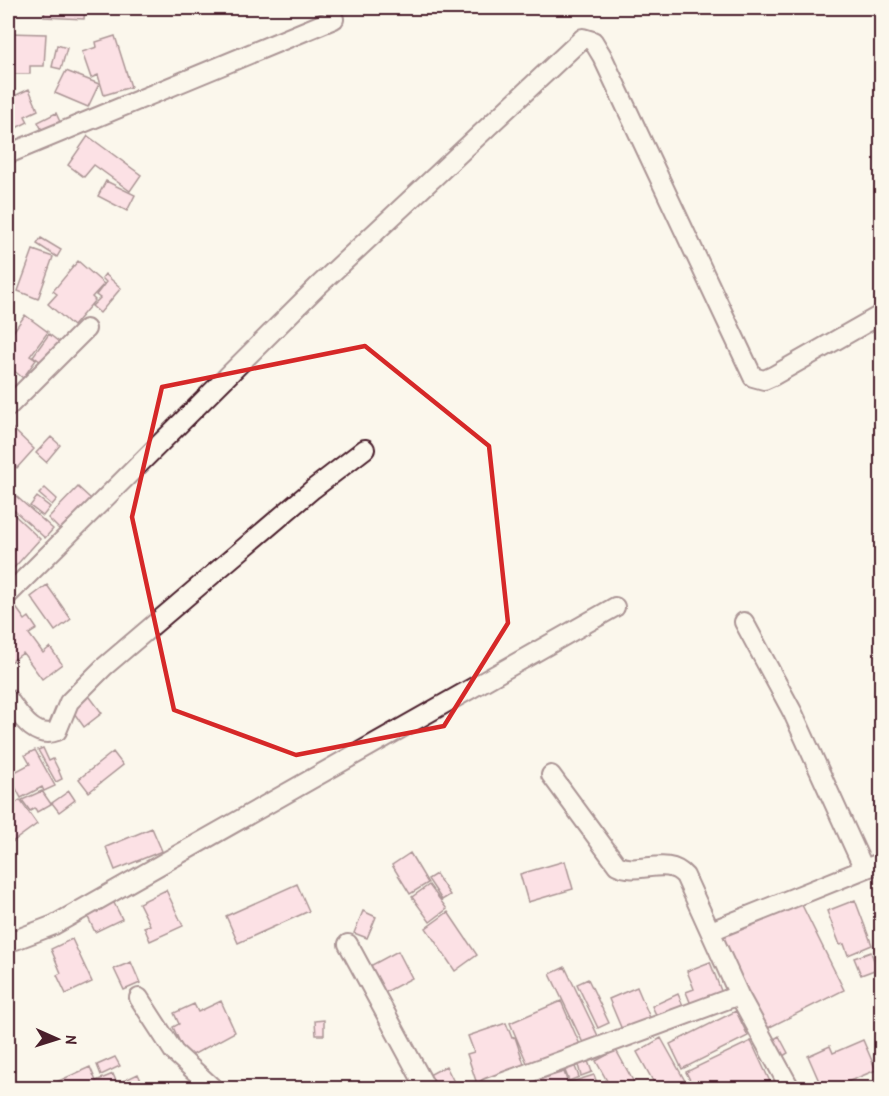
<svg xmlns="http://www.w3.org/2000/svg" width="889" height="1096" viewBox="0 0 889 1096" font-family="'Patrick Hand',sans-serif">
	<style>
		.building { fill: #fdc5db; stroke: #4a1f2b; stroke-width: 1.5 }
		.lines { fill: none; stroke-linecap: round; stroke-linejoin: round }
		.minor-casing { stroke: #4a1f2b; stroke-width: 22 }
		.minor { stroke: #fbf7ec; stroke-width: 18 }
		.marked { fill: none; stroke: #d62828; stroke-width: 4.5; stroke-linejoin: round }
	</style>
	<rect width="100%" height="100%" fill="#fbf7ec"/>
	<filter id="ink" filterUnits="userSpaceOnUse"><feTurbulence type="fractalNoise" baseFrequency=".0167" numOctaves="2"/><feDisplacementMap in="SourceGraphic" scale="12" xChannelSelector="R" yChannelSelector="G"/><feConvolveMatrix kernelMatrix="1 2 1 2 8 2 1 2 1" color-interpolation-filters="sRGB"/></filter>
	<g filter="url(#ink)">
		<path class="building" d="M 45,8 L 85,8 L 84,19 L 44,17 Z
			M 8,33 L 46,34 L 44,66 L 30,66 L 30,74 L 11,74 L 11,63 L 8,63 Z
			M 115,36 L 131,87 L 104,95 L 98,75 L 91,78 L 82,52 L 97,47 L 96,42 Z
			M 57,45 L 67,48 L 61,69 L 52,67 Z
			M 66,71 L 99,84 L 88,107 L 55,93 Z
			M 29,89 L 38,110 L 25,116 L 28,122 L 10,131 L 8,99 Z
			M 56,113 L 61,124 L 43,132 L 38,122 Z
			M 88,136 L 141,175 L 130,191 L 94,165 L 84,177 L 68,165 Z
			M 106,181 L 135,195 L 127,211 L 98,196 Z
			M 41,238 L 61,250 L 57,257 L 37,244 Z
			M 33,250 L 53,257 L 38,299 L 18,291 Z
			M 78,261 L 104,284 L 92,297 L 95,300 L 73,326 L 48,304 L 57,294 L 53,291 Z
			M 105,274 L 121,288 L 100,313 L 92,306 L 100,298 L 96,295 L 106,282 L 102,278 Z
			M 25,315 L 48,332 L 30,356 L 36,360 L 23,378 L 8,366 L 8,339 Z
			M 49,334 L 59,342 L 44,364 L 33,356 Z
			M 11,427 L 34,449 L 17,468 L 8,459 L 8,431 Z
			M 51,437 L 60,445 L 46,462 L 36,453 Z
			M 78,487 L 91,499 L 60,530 L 48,518 Z
			M 45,488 L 57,499 L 52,505 L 39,494 Z
			M 8,489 L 53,529 L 45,538 L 8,505 Z
			M 37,497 L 50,507 L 43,516 L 30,506 Z
			M 8,509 L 40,539 L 13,569 L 8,564 Z
			M 47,585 L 71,619 L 55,631 L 31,597 Z
			M 15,606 L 25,620 L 29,617 L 37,629 L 29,634 L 43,653 L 50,647 L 62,664 L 42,679 L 23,653 L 8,664 L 8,612 Z
			M 87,693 L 102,713 L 84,727 L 69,706 Z
			M 43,748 L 49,761 L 53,759 L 58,769 L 62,779 L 56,782 L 38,750 Z
			M 35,750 L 55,786 L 44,791 L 42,787 L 21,798 L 9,775 L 30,764 L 25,755 Z
			M 113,752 L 123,765 L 89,792 L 79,779 Z
			M 42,791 L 51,804 L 37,812 L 35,808 L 30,811 L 22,800 Z
			M 69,791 L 75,800 L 59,812 L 52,803 Z
			M 20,800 L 37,824 L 8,845 L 8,809 Z
			M 152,828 L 162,851 L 115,870 L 106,847 Z
			M 410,853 L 428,883 L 410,894 L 392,865 Z
			M 565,861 L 573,889 L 528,902 L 520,874 Z
			M 436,874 L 450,895 L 442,900 L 428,879 Z
			M 297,884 L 309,911 L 238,943 L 226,916 Z
			M 429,885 L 447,909 L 430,922 L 412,897 Z
			M 166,890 L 183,926 L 150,941 L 144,927 L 150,925 L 139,903 Z
			M 799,899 L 844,990 L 766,1029 L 721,938 Z
			M 855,900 L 872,945 L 848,955 L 844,944 L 840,945 L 827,911 Z
			M 113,901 L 122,919 L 95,932 L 86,913 Z
			M 363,911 L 376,917 L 367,938 L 354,933 Z
			M 448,912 L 477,955 L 455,971 L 426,928 Z
			M 72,939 L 92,982 L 66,994 L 57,975 L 61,973 L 51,949 Z
			M 398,951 L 412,978 L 384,993 L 370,966 Z
			M 871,952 L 877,969 L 861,975 L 854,958 Z
			M 131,962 L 140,983 L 124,990 L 114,969 Z
			M 710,962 L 723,996 L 692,1007 L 686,992 L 694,989 L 687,971 Z
			M 565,967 L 599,1038 L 584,1045 L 550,974 Z
			M 588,979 L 609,1023 L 598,1028 L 577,984 Z
			M 637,987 L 651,1020 L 623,1032 L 609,999 Z
			M 678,994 L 685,1010 L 659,1021 L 652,1006 Z
			M 221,1001 L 235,1032 L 187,1058 L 173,1027 L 179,1024 L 174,1013 L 194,1004 L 198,1012 Z
			M 561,1001 L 581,1047 L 530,1070 L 510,1023 Z
			M 736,1011 L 748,1036 L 682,1069 L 670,1044 Z
			M 324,1020 L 324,1035 L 316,1035 L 315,1021 Z
			M 506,1023 L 512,1038 L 515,1037 L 526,1070 L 478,1087 L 467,1054 L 474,1052 L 468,1036 Z
			M 779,1036 L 788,1053 L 780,1058 L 771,1041 Z
			M 661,1038 L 689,1088 L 658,1088 L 653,1081 L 637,1052 Z
			M 863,1040 L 876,1070 L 833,1088 L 822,1088 L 808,1056 L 830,1046 L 833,1053 Z
			M 751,1041 L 773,1088 L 694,1088 L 686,1072 Z
			M 616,1050 L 637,1088 L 611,1088 L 596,1061 Z
			M 115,1057 L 120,1066 L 101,1075 L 97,1065 Z
			M 588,1061 L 592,1072 L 581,1076 L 578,1065 Z
			M 574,1064 L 579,1077 L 569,1081 L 564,1068 Z
			M 446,1066 L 457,1088 L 434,1088 L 427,1076 Z
			M 90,1067 L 96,1081 L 113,1074 L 119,1088 L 43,1088 Z
			M 564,1072 L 568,1083 L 594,1075 L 599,1088 L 522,1088 L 521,1085 Z
			M 138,1074 L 144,1087 L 122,1088 L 119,1083 Z"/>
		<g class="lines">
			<g class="minor-casing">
				<path id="minor" d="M 8,154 L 334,19
					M 8,407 L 86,329
					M 8,595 L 317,287 L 583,38 L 593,41 L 602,56 L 753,377 L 764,380 L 773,376 L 882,314
					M 744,622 L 793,713 L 864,869
					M 8,699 C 20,715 34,740 57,731 L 69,702 L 104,667 L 313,489 L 365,449
					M 551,775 L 617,865 C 639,876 667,855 685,876 L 739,995 L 790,1088
					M 711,931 L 882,862
					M 8,940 L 15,940 L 54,925 L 615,607
					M 348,944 L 426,1088
					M 139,998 L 174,1052 L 213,1088
					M 488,1088 L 739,995"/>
			</g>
			<use href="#minor" class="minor"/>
		</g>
	</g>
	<path d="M0 0H889V1096H0ZM 365,346 L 489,446 L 508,623 L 444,726 L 296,755 L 174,710 L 132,517 L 162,387 Z" fill="#fbf7ec" fill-opacity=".55" fill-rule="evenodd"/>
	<path class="marked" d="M 365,346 L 489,446 L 508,623 L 444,726 L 296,755 L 174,710 L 132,517 L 162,387 Z"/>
	<rect width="889" height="1096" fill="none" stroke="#fbf7ec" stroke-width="30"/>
	<rect x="15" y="15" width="859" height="1066" fill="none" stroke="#4a1f2b" stroke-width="2" filter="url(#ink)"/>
	<g transform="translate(57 1039) rotate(93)" stroke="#fbf7ec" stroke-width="4.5" paint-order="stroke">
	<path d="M0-4.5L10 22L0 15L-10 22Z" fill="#4a1f2b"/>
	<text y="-9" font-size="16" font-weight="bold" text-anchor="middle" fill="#4a1f2b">N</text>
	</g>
</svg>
